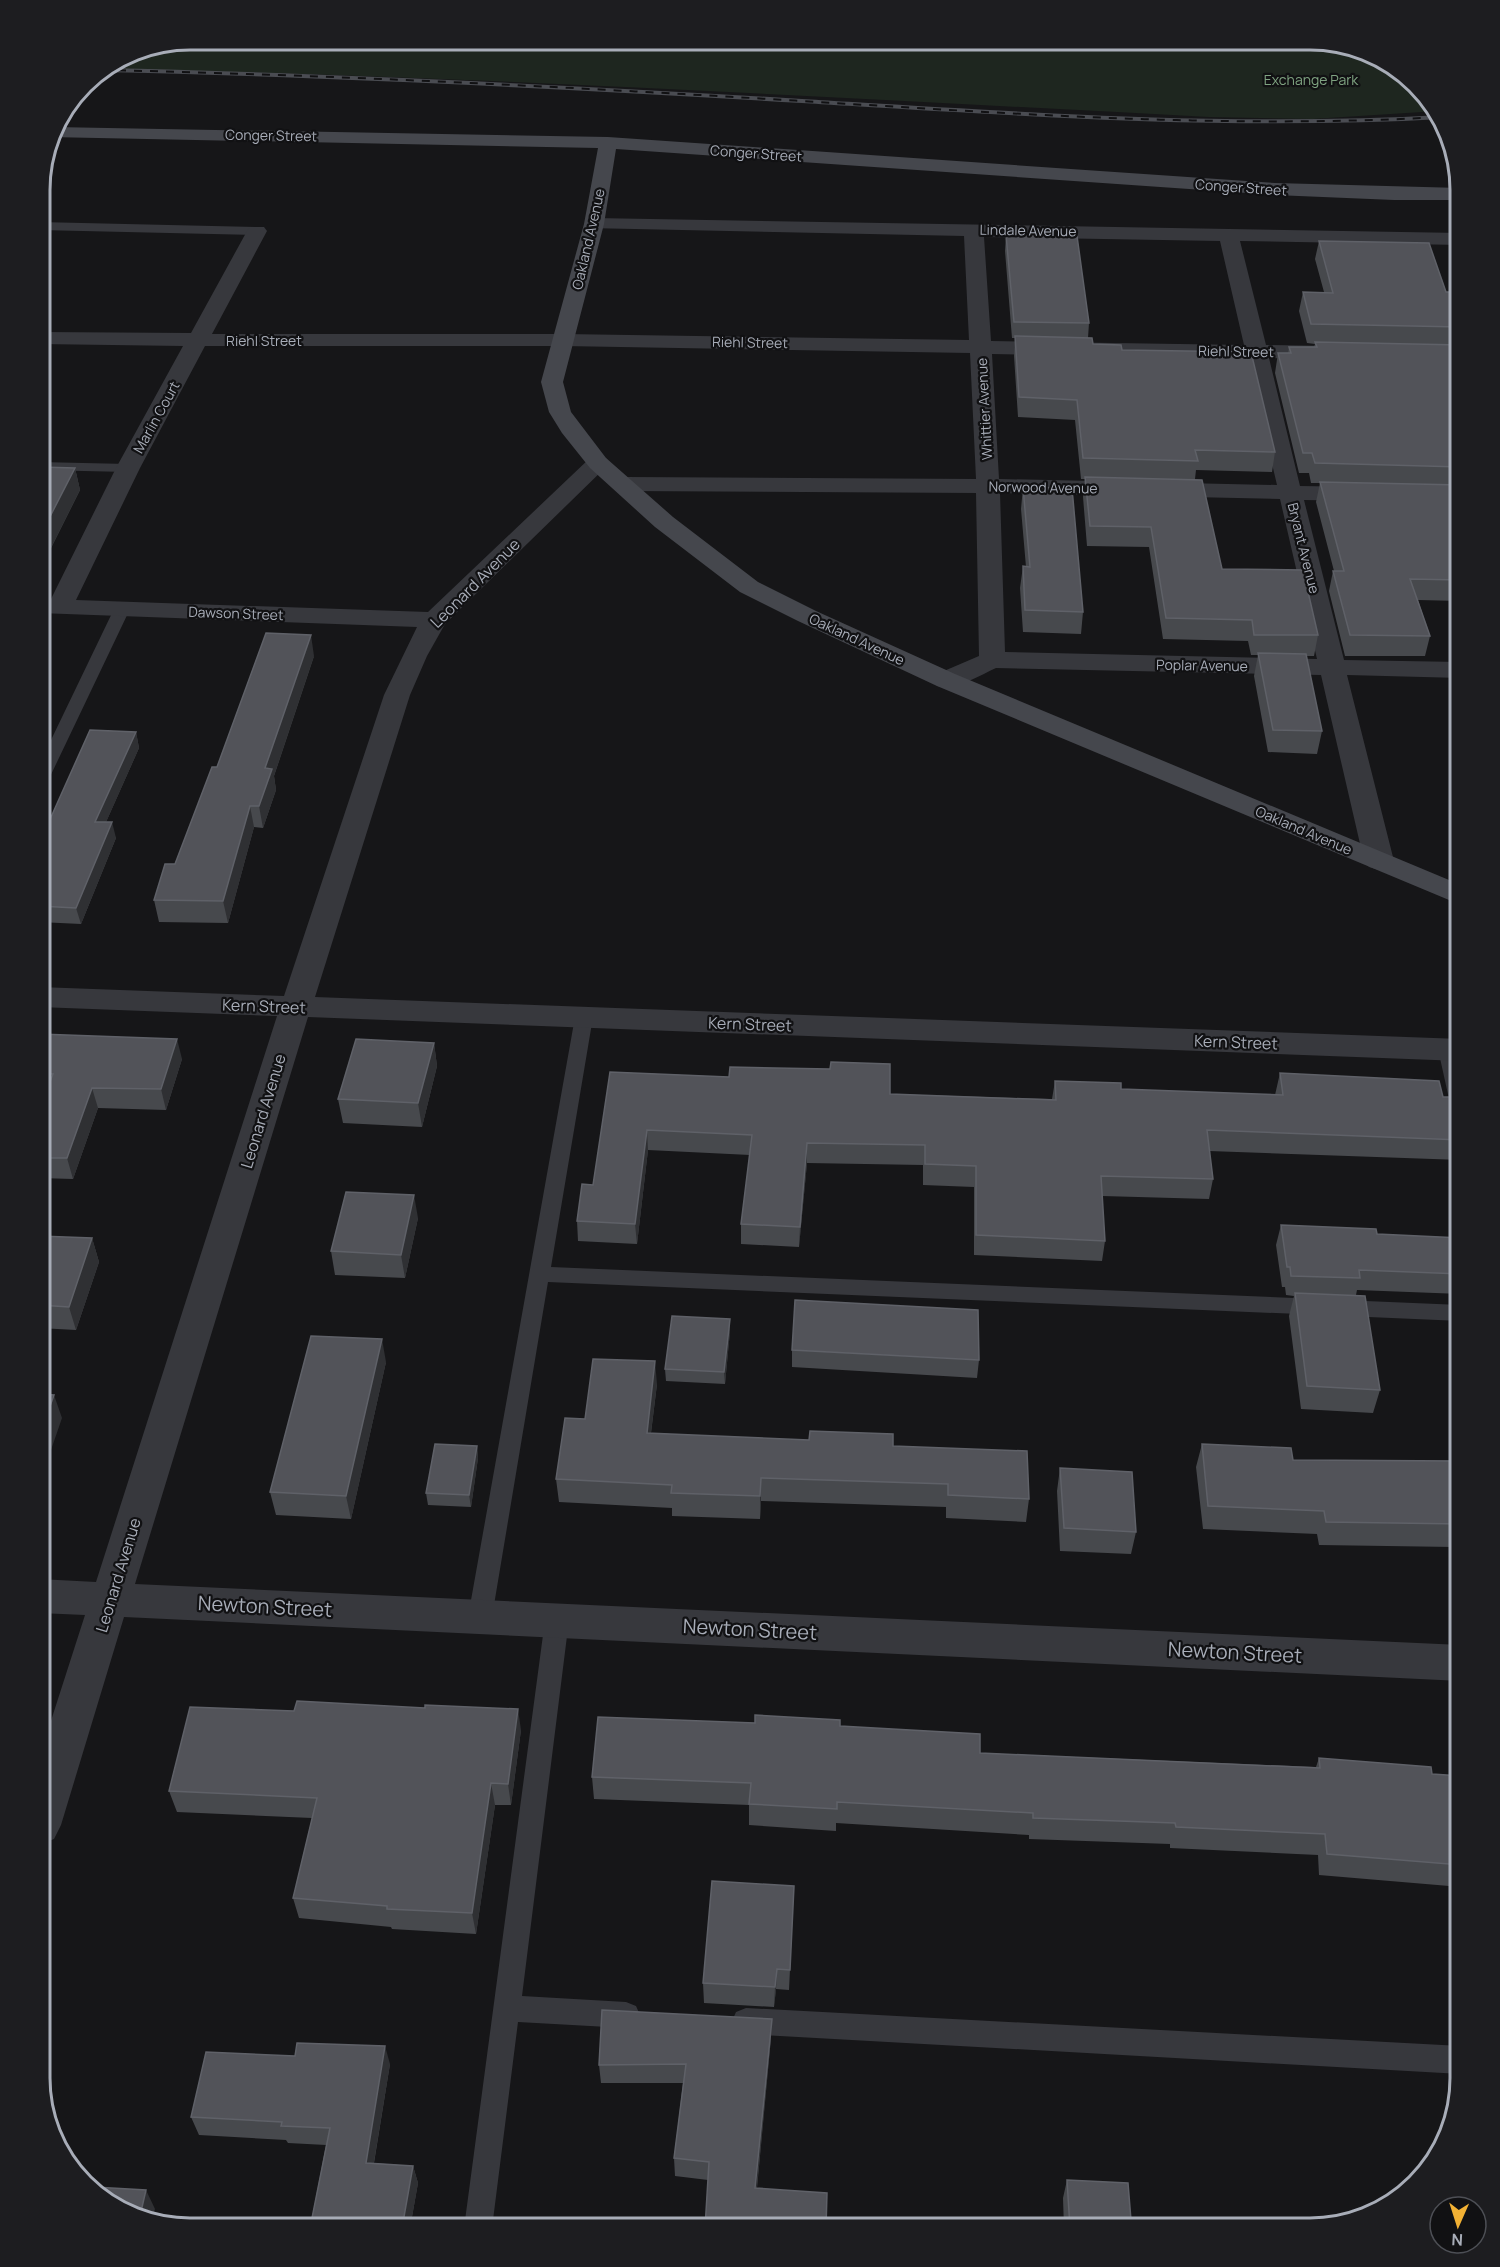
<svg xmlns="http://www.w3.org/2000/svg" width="1500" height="2267" viewBox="0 0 1500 2267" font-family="Manrope,sans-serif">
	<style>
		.green { fill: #1e261f }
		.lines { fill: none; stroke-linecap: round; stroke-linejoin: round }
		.lane { fill: #37383d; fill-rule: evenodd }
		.street { fill: #37383d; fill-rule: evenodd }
		.secondary { fill: #45474d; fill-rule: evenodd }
		.rail-casing { stroke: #4a4c52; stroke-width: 4 }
		.rail { stroke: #111113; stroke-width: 2; stroke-dasharray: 8; stroke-linecap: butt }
		.wall { fill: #47494d }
		.shaded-wall { fill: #2f3033 }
		.building { fill: #525359; stroke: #5f6168; stroke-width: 1.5 }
		.labels { text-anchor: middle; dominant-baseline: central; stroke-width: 4.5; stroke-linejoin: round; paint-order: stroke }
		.far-park-label { font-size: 14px; fill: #7fa381; stroke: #111113 }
		.far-street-label { font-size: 14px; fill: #a8adb8; stroke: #111113 }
		.street-label { font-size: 16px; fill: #a8adb8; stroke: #111113 }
		.near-street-label { font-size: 20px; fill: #a8adb8; stroke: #111113 }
		.rim { fill: none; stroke: #a8adb8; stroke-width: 3 }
	</style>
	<rect width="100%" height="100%" fill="#161618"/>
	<path class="green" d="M 190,39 L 1320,39 L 1386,59 L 1438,111 L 1312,119 L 1209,117 C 841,98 473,76 105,69 L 132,50 Z"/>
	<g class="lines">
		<path class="lane" d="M 39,222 L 257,227 L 263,231 L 257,235 L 39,230 Z
			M 39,462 L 128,464 L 135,468 L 128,472 L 39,470 Z
			M 122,604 L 130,609 L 47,783 L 39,788 L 39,765 L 114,609 Z
			M 584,1011 L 591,1013 L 593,1017 L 551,1267 L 1461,1305 L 1461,1321 L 548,1282 L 492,1617 L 488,1624 L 480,1627 L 472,1624 L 468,1617 L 575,1017 L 577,1013 Z
			M 1447,1043 L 1454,1044 C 1466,1064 1461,1093 1461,1115 L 1454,1113 L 1451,1108 L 1438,1049 L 1440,1044 Z
			M 557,1610 L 565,1613 L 569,1620 L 522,1996 L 626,2002 L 636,2006 L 640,2015 L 636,2024 L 626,2028 L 518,2022 L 492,2228 L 464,2228 L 545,1620 L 549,1613 Z
			M 746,2008 L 1461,2046 L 1461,2074 L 746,2034 L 736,2030 L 732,2021 L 736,2012 Z"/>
		<path class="street" d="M 594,218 L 1461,233 L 1461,245 L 1240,241 L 1266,345 L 1333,346 L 1341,348 L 1344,353 L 1341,358 L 1333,360 L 1269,358 L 1300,486 L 1364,487 L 1372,489 L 1376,494 L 1372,499 L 1364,501 L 1304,500 L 1344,660 L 1461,662 L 1461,678 L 1347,675 L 1394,861 L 1389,867 L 1379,870 L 1369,867 L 1364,861 L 1321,675 L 996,668 C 978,676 956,691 937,686 L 933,680 L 937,674 L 979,656 L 976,493 L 625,491 L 617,489 L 613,484 L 617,479 L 625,477 L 976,479 L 970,353 L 563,346 L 205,346 L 140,468 L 76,600 L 428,612 L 590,458 L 598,456 L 606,458 L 610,463 L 445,624 L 427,656 L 410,695 L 315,997 L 1461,1039 L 1461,1061 L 308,1017 L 135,1584 L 1461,1645 L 1461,1681 L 124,1617 L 61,1825 L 54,1839 L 39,1845 L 39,1758 L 85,1615 L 39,1613 L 39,1579 L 96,1582 L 277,1016 L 39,1007 L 39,987 L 284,996 L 384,695 L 417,627 L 39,613 L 39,599 L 51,599 L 116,468 L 183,346 L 39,344 L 39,332 L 191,333 L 247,231 L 250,227 L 264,227 L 267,231 L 212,334 L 563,334 L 969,340 L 964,236 L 587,228 L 584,224 L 587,220 ZM 984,237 L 1220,241 L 1244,345 L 991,341 ZM 992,354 L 1247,358 L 1277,485 L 999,479 ZM 1000,493 L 1280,499 L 1317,659 L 1005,652 Z"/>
		<path class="secondary" d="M 54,127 L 608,137 L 1275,183 L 1461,188 L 1461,200 L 1394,200 L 1275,195 L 616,149 L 604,224 L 563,382 L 571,412 L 606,458 L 673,517 L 758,582 L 816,611 L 955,674 L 1461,885 L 1461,905 L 937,686 L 798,621 L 740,592 L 655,527 L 590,468 L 562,433 L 549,412 L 541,382 L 584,224 L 598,148 L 49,137 Z"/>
		<g class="rail-casing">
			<path id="rail" d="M 102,70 C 336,75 569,87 802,101 C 1016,114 1228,129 1442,117"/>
		</g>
		<use href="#rail" class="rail"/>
	</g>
	<path class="wall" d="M 1006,235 L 1089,323 L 1088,338 L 1093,344 L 1122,350 L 1275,452 L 1272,472 L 1196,470 L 1195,479 L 1222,569 L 1318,635 L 1314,656 L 1306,656 L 1322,731 L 1317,754 L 1268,752 L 1254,676 L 1258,655 L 1251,655 L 1248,641 L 1163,639 L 1149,547 L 1087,546 L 1083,497 L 1085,479 L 1081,479 L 1075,420 L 1018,417 L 1014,356 L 1015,338 L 1012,338 L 1005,251 Z
		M 1319,241 L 1446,292 L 1461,292 L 1461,601 L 1418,600 L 1430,636 L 1425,656 L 1345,656 L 1329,591 L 1333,571 L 1334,571 L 1316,502 L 1320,483 L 1311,483 L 1309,473 L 1299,473 L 1275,373 L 1278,353 L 1288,353 L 1289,347 L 1314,347 L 1315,344 L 1307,343 L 1299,311 L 1303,292 L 1324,292 L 1315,259 Z
		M 39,467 L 75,468 L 80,490 L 46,558 L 39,558 Z
		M 1023,487 L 1083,612 L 1081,634 L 1023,632 L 1020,588 L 1023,566 L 1026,567 L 1021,509 Z
		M 314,656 L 274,776 L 276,790 L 263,828 L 254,827 L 228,923 L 159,922 L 154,900 L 175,864 L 217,767 Z
		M 136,732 L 139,748 L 106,822 L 116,838 L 81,924 L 39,922 L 39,844 Z
		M 1461,759 L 1461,782 L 1458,770 Z
		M 39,1034 L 182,1059 L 166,1110 L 98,1108 L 73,1179 L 39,1178 L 39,1111 L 45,1094 L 39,1093 Z
		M 434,1043 L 437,1066 L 422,1127 L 343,1123 L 338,1099 Z
		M 610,1072 L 729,1077 L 890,1094 L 1052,1099 L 1055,1081 L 1121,1089 L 1275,1095 L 1280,1073 L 1443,1097 L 1461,1097 L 1461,1160 L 1209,1151 L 1213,1179 L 1209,1199 L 1102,1196 L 1105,1241 L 1102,1261 L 974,1255 L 974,1187 L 923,1185 L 923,1165 L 807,1163 L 799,1247 L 741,1244 L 741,1224 L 750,1155 L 648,1150 L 637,1244 L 578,1241 L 577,1221 L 593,1185 Z
		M 418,1218 L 405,1278 L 335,1275 L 331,1251 Z
		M 1281,1225 L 1377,1234 L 1461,1238 L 1461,1294 L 1357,1290 L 1356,1295 L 1380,1390 L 1373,1413 L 1301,1409 L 1289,1316 L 1294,1296 L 1286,1295 L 1285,1287 L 1282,1287 L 1276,1245 Z
		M 39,1236 L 92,1238 L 99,1262 L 76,1330 L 39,1328 Z
		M 730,1331 L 725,1384 L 666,1381 L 665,1369 Z
		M 792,1350 L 979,1360 L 977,1378 L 792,1367 Z
		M 386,1362 L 351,1519 L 276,1515 L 270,1492 Z
		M 657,1384 L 651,1433 L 893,1446 L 1029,1499 L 1026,1522 L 946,1518 L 946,1507 L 761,1501 L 760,1519 L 672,1516 L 672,1508 L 559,1502 L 556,1479 L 585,1419 Z
		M 1202,1444 L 1293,1460 L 1461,1461 L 1461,1560 L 1456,1560 L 1454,1547 L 1319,1545 L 1317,1534 L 1203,1529 L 1196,1467 Z
		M 477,1446 L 478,1458 L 471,1507 L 428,1505 L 426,1493 Z
		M 1060,1468 L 1136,1532 L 1131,1554 L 1060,1551 L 1057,1491 Z
		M 294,1711 L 521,1730 L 511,1805 L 495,1805 L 476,1934 L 392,1929 L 391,1927 L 299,1918 L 293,1898 L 312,1818 L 177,1812 L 169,1791 Z
		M 840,1726 L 980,1753 L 1316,1767 L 1319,1758 L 1432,1774 L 1461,1776 L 1461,1887 L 1319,1875 L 1318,1855 L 1170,1848 L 1170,1844 L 1029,1839 L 1029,1835 L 836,1823 L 836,1831 L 749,1825 L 749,1805 L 594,1799 L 592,1777 Z
		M 794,1886 L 789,1990 L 776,1989 L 774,2007 L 704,2003 L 703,1983 Z
		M 771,2038 L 757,2188 L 708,2180 L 675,2176 L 674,2158 L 683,2083 L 601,2083 L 599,2065 Z
		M 390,2064 L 374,2163 L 413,2166 L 418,2183 L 410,2228 L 310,2228 L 326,2145 L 288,2143 L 286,2140 L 199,2135 L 191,2117 Z
		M 1067,2180 L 1131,2220 L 1296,2228 L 1064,2228 L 1063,2198 Z"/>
	<path class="shaded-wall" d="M 75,468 L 80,490 L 46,558 L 40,536 Z
		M 311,635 L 314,656 L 274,776 L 276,790 L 263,828 L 259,806 L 265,768 Z
		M 136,732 L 139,748 L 99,838 L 95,822 Z
		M 250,806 L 254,827 L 228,923 L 223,901 Z
		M 112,822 L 116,838 L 81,924 L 76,908 Z
		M 177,1039 L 182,1059 L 166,1110 L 161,1089 Z
		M 434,1043 L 437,1066 L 422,1127 L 418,1103 Z
		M 92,1088 L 98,1108 L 73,1179 L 67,1158 Z
		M 647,1130 L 648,1150 L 637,1244 L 635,1224 Z
		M 807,1143 L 807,1163 L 799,1247 L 800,1227 Z
		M 414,1195 L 418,1218 L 405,1278 L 401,1255 Z
		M 92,1238 L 99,1262 L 76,1330 L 69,1307 Z
		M 730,1319 L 730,1331 L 725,1384 L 724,1372 Z
		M 382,1339 L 386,1362 L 351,1519 L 346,1496 Z
		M 655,1361 L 657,1384 L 648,1456 L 647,1433 Z
		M 54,1395 L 62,1418 L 41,1479 L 39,1474 L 39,1437 Z
		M 477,1446 L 478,1458 L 471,1507 L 469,1495 Z
		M 761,1478 L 761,1501 L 760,1519 L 760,1496 Z
		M 518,1709 L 521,1730 L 511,1805 L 508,1784 Z
		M 491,1783 L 495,1805 L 476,1934 L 472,1913 Z
		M 777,1969 L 776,1989 L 774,2007 L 775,1987 Z
		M 772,2019 L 771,2038 L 755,2206 L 755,2188 Z
		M 385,2046 L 390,2064 L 371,2180 L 366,2163 Z
		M 413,2166 L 418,2183 L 410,2228 L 402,2228 Z
		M 146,2190 L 155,2209 L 152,2219 L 140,2216 Z"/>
	<path class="building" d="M 1006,235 L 1077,236 L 1089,323 L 1014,322 Z
		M 1319,241 L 1429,243 L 1446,292 L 1461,292 L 1461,327 L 1311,324 L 1303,292 L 1333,293 Z
		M 1015,336 L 1092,338 L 1093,344 L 1121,345 L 1122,350 L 1251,352 L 1275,452 L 1195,450 L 1198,461 L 1083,458 L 1077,400 L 1019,397 Z
		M 1315,342 L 1461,345 L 1461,467 L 1315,463 L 1312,453 L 1303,453 L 1278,353 L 1291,353 L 1289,347 L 1317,347 Z
		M 39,467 L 75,468 L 40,536 L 39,536 Z
		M 1085,477 L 1202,480 L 1222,569 L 1303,570 L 1318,635 L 1254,635 L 1252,620 L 1166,618 L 1151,527 L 1090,526 Z
		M 1320,482 L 1461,485 L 1461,580 L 1410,579 L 1430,636 L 1350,635 L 1333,571 L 1344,571 Z
		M 1023,487 L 1072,488 L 1083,612 L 1025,610 L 1023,566 L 1030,567 Z
		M 266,633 L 311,635 L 265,768 L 272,769 L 259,806 L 250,806 L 223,901 L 154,900 L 165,864 L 175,864 L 212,767 L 217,767 Z
		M 1258,653 L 1306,654 L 1322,731 L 1273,730 Z
		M 90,730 L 136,732 L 95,822 L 112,822 L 76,908 L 39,906 L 39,844 Z
		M 39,1034 L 177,1039 L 161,1089 L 92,1088 L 67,1158 L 39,1158 L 39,1111 L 53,1074 L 39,1073 Z
		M 356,1039 L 434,1043 L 418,1103 L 338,1099 Z
		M 831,1062 L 890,1064 L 890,1094 L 1056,1100 L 1055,1081 L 1121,1083 L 1121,1089 L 1283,1095 L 1280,1073 L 1439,1081 L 1443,1097 L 1461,1097 L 1461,1140 L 1207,1130 L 1213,1179 L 1101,1176 L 1105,1241 L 976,1235 L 976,1166 L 925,1164 L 925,1145 L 807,1143 L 800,1227 L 741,1224 L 752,1135 L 647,1130 L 635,1224 L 577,1221 L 582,1184 L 593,1185 L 610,1072 L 729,1077 L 730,1067 L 830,1069 Z
		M 346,1192 L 414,1195 L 401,1255 L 331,1251 Z
		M 1281,1225 L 1376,1229 L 1377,1234 L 1461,1238 L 1461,1274 L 1359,1270 L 1360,1278 L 1291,1276 L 1290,1267 L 1287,1267 Z
		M 39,1236 L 92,1238 L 69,1307 L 39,1305 Z
		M 1295,1293 L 1365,1296 L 1380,1390 L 1307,1386 Z
		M 795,1300 L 978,1310 L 979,1360 L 792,1350 Z
		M 672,1316 L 730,1319 L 724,1372 L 665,1369 Z
		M 311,1336 L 382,1339 L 346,1496 L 270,1492 Z
		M 593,1359 L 655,1361 L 647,1433 L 809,1440 L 810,1431 L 893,1434 L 893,1446 L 1027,1451 L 1029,1499 L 948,1495 L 948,1484 L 761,1478 L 760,1496 L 671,1493 L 672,1485 L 556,1479 L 565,1418 L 585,1419 Z
		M 39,1394 L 54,1395 L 39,1437 Z
		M 435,1444 L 477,1446 L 469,1495 L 426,1493 Z
		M 1202,1444 L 1291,1448 L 1293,1460 L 1461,1461 L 1461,1524 L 1326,1522 L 1324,1511 L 1208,1506 Z
		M 1060,1468 L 1132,1472 L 1136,1532 L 1064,1528 Z
		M 297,1701 L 425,1708 L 425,1705 L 518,1709 L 508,1784 L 491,1783 L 472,1913 L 387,1909 L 387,1906 L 293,1898 L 317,1798 L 169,1791 L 190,1707 L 294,1711 Z
		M 755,1715 L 840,1720 L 840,1726 L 980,1734 L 980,1753 L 1320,1768 L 1319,1758 L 1431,1767 L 1432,1774 L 1461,1776 L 1461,1865 L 1327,1854 L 1325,1834 L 1176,1827 L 1175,1823 L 1033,1818 L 1033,1813 L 837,1802 L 837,1809 L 749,1804 L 751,1783 L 592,1777 L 598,1717 L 755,1723 Z
		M 712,1881 L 794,1886 L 790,1970 L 777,1969 L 775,1987 L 703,1983 Z
		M 602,2010 L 772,2019 L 755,2188 L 827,2193 L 826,2228 L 705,2228 L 709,2162 L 674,2158 L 686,2064 L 599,2065 Z
		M 297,2043 L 385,2046 L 366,2163 L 413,2166 L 402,2228 L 310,2228 L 330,2128 L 281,2126 L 282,2122 L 191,2117 L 206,2052 L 295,2056 Z
		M 1067,2180 L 1128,2183 L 1131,2220 L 1296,2226 L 1296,2228 L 1070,2228 Z
		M 94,2187 L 146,2190 L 140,2216 L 114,2208 Z"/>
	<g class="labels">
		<g class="far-park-label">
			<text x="1311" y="79">Exchange Park</text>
		</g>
		<g class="far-street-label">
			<text transform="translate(271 135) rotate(1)">Conger Street</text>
			<text transform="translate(756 153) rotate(4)">Conger Street</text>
			<text transform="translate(1241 187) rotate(4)">Conger Street</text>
			<text transform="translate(1028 230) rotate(1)">Lindale Avenue</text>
			<text transform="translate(588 239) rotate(-77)">Oakland Avenue</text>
			<text x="264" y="340">Riehl Street</text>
			<text transform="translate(750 342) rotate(1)">Riehl Street</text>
			<text transform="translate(1236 351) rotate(1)">Riehl Street</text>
			<text transform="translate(984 409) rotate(-93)">Whittier Avenue</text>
			<text transform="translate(156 417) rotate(-61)">Marlin Court</text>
			<text transform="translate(1043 487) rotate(1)">Norwood Avenue</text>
			<text transform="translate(1304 548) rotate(76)">Bryant Avenue</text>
			<text transform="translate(236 613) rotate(2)">Dawson Street</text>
			<text transform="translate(857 639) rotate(25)">Oakland Avenue</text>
			<text transform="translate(1202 665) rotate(1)">Poplar Avenue</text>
			<text transform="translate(1304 830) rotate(23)">Oakland Avenue</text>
		</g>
		<g class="street-label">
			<text transform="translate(475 583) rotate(-45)">Leonard Avenue</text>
			<text transform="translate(264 1006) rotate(2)">Kern Street</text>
			<text transform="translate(750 1024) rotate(2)">Kern Street</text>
			<text transform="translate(1236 1042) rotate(2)">Kern Street</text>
			<text transform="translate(263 1111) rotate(-73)">Leonard Avenue</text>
			<text transform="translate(118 1575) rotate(-73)">Leonard Avenue</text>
		</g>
		<g class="near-street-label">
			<text transform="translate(265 1606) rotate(3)">Newton Street</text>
			<text transform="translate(750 1629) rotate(3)">Newton Street</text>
			<text transform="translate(1235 1652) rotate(3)">Newton Street</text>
		</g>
	</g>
	<path d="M0 0H1500V2267H0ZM190 50H1310A140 140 0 0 1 1450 190V2078A140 140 0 0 1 1310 2218H190A140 140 0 0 1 50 2078V190A140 140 0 0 1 190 50Z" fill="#1d1d20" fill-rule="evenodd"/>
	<path class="rim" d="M190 50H1310A140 140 0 0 1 1450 190V2078A140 140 0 0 1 1310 2218H190A140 140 0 0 1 50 2078V190A140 140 0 0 1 190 50Z"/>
	<g transform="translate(1458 2225) rotate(183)"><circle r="28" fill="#111113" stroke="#4d4f55" stroke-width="1.5"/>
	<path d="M0-4.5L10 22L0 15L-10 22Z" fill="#f2b134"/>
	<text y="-9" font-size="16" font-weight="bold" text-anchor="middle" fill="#a8adb8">N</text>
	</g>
</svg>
